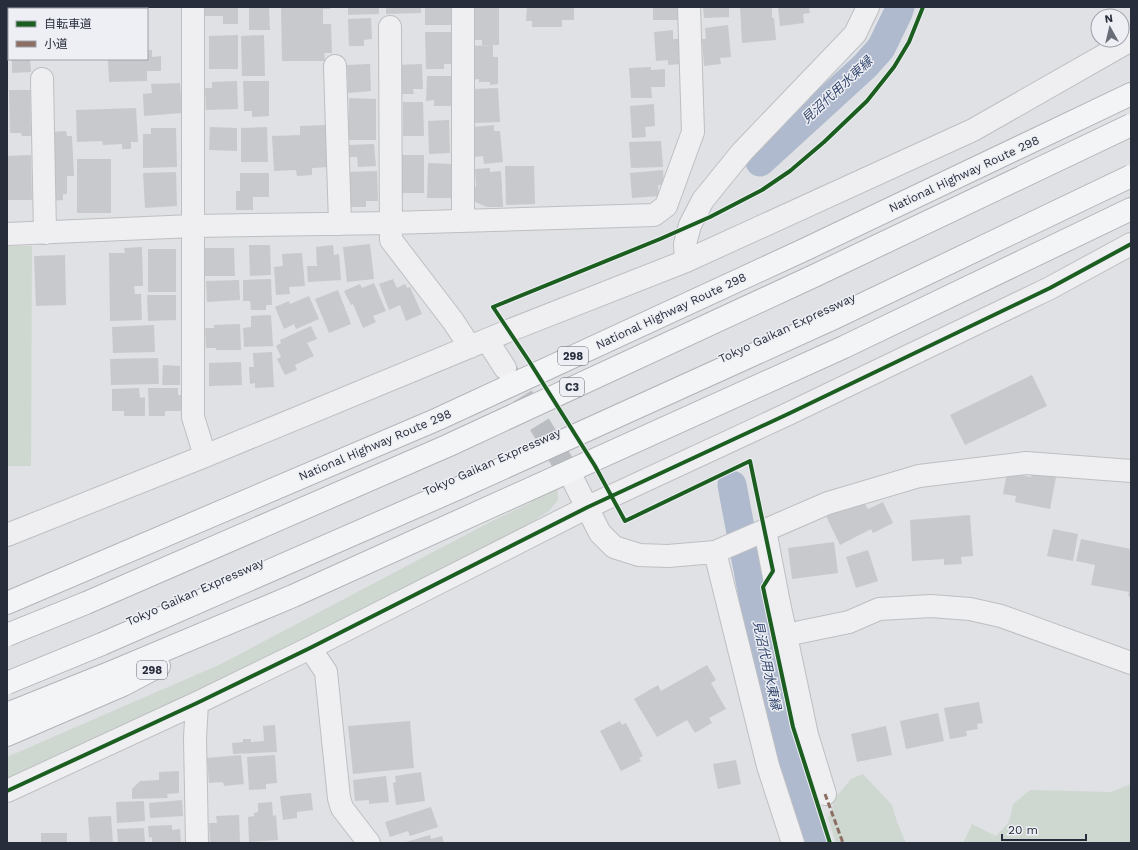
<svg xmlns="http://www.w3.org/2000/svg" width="1138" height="850" viewBox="0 0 1138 850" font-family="'Work Sans','Noto Sans JP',sans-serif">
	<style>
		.green { fill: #ced8d0 }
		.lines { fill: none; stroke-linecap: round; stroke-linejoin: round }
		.canal { stroke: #afbace; stroke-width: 29 }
		.building { fill: #c8c9cc }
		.minor-tunnel { stroke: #babdc2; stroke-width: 22; stroke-dasharray: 22 11; stroke-linecap: butt }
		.minor-casing { stroke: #bdbfc2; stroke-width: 24 }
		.highway-casing { stroke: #b2b4b9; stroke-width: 24 }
		.minor { stroke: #efeff1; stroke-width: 22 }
		.highway { stroke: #f3f4f5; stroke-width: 22 }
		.highway-bridge-casing { stroke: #b2b4b9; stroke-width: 24; stroke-linecap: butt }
		.highway-bridge { stroke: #f3f4f5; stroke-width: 22 }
		.quiet { stroke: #8d6e63; stroke-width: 3; stroke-dasharray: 6 3; stroke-linecap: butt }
		.cycleway-casing { stroke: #edeff4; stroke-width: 6 }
		.cycleway { stroke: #1b5e20; stroke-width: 4 }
		.labels { text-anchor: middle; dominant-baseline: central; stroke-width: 3; stroke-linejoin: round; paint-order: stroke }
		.shield { fill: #edeff4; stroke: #636773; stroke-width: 1 }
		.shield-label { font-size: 11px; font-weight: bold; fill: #282d3c }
		.street-label { font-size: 12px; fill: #282d3c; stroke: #edeff4 }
		.water-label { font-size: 13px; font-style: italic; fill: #34476e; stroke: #edeff4 }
	</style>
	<rect width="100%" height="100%" fill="#dfe1e4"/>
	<path class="green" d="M 7,246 L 32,246 L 31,466 L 7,466 Z
		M 557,484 L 558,500 L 549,511 L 512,534 L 249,668 L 7,779 L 7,757 L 221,664 L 492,521 L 530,503 L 544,490 Z
		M 863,774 L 892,805 L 897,822 L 906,843 L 836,843 L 828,818 L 836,797 L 851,779 Z
		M 1131,784 L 1131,843 L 963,843 L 972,824 L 996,836 L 1009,822 L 1013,804 L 1030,790 L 1111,792 Z"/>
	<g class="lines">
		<path class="canal" d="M 760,162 L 865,66 L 881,48 L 898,13 L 900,7
			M 732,485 L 771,692 L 795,784 L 814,843"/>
	</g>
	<path class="building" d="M 7,7 L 25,7 L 25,9 L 9,9 L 9,24 L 7,24 Z
		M 33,7 L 99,7 L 99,9 L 33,9 Z
		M 108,7 L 148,7 L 148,9 L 108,9 Z
		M 202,7 L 238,7 L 238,24 L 223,24 L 223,16 L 202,16 Z
		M 243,7 L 269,7 L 270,30 L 249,30 L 249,8 L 243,8 Z
		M 281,7 L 330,7 L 330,9 L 323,9 L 323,24 L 331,24 L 332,53 L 324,53 L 325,61 L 282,61 Z
		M 348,7 L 379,7 L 379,14 L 348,15 Z
		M 386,7 L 421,7 L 421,13 L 386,14 Z
		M 425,7 L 451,7 L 452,25 L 425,25 Z
		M 471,7 L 499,7 L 499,45 L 482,45 L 482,40 L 471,40 Z
		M 527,7 L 574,7 L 574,20 L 562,20 L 562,27 L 532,27 L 532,21 L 526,21 Z
		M 653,7 L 681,7 L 681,20 L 653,20 Z
		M 703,7 L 729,7 L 729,17 L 704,18 Z
		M 740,7 L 772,7 L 772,18 L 774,18 L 776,40 L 742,43 Z
		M 778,7 L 809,7 L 810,13 L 803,14 L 804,23 L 780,26 Z
		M 371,18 L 372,39 L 364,40 L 364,46 L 349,46 L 348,19 Z
		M 728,25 L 731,57 L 720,58 L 721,64 L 704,66 L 702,39 L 706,39 L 705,28 Z
		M 673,30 L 673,39 L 679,39 L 681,64 L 668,65 L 668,60 L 656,61 L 654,32 Z
		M 425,32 L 451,32 L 451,64 L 444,64 L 444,69 L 426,69 Z
		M 238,35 L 238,69 L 209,69 L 209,36 Z
		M 264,35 L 265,76 L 242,76 L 241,36 Z
		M 493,45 L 493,57 L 498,57 L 498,84 L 490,85 L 490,82 L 479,82 L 479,79 L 473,80 L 472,46 Z
		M 147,50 L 152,50 L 152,57 L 161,56 L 161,71 L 147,71 L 147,81 L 109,82 L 108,59 L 147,59 Z
		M 12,59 L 30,59 L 31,72 L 12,73 Z
		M 370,64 L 371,91 L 348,93 L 347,65 Z
		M 422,64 L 423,89 L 413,89 L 414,94 L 397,94 L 396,65 Z
		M 651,67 L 651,70 L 665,69 L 665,87 L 651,87 L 652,98 L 631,98 L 629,68 Z
		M 427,76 L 452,76 L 452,106 L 434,106 L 434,100 L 426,101 Z
		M 237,81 L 238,109 L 206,110 L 205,88 L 212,88 L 212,82 Z
		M 243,81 L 269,81 L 269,116 L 252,117 L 252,111 L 244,111 Z
		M 180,83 L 182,113 L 144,116 L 143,94 L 152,93 L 151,84 Z
		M 498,88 L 500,122 L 474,123 L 472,89 Z
		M 9,90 L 30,90 L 31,136 L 22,136 L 21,133 L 10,133 Z
		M 349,98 L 376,99 L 376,140 L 348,140 Z
		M 403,102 L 423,102 L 424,136 L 403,136 Z
		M 654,104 L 655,126 L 645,127 L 646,137 L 632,138 L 630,106 Z
		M 136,108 L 138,142 L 131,142 L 131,149 L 122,149 L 122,144 L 103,145 L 102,141 L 77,142 L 76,110 Z
		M 449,120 L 450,153 L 429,154 L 428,121 Z
		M 326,125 L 329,167 L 312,168 L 312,175 L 297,176 L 296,170 L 274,171 L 272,136 L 300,135 L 300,126 Z
		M 494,125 L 494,131 L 500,131 L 503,162 L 484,164 L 483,156 L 475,157 L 472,127 Z
		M 210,127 L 237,128 L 237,151 L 209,150 Z
		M 267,127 L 268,162 L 241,162 L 241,128 Z
		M 151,128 L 176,128 L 177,167 L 143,168 L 143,134 L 151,134 Z
		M 66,131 L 67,136 L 72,136 L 74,176 L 67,176 L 67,194 L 63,194 L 63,200 L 50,201 L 50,132 Z
		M 661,141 L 663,167 L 631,168 L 629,142 Z
		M 374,144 L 376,166 L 358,167 L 357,157 L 350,157 L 349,145 Z
		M 31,155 L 32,200 L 7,200 L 7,156 Z
		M 398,155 L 424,155 L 424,193 L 402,193 L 402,179 L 398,180 Z
		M 77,159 L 111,159 L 111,213 L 77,213 Z
		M 428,163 L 452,164 L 451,198 L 427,198 Z
		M 505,166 L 534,166 L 535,204 L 506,205 Z
		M 490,168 L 490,172 L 501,171 L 503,207 L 487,207 L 473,201 L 472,187 L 476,187 L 475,169 Z
		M 663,170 L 664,185 L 658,185 L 659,196 L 632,198 L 630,173 Z
		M 377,171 L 378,201 L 366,201 L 366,207 L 349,207 L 348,172 Z
		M 176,172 L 177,206 L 145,208 L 143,173 Z
		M 240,173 L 269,173 L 269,197 L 253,197 L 253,210 L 236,210 L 236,191 L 240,191 Z
		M 370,244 L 374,279 L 347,282 L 343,247 Z
		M 249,245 L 270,245 L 271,275 L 250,276 Z
		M 333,245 L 334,255 L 339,254 L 341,280 L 308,282 L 307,266 L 317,266 L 316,247 Z
		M 142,247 L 143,286 L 134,286 L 135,294 L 141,294 L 142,320 L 110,321 L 109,253 L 125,253 L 124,248 Z
		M 202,248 L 234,248 L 235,276 L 202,276 Z
		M 148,249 L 176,249 L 176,292 L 148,292 Z
		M 302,253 L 305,286 L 289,287 L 290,294 L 276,295 L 274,267 L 283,266 L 282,254 Z
		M 65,255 L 66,305 L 36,306 L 34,256 Z
		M 271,279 L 272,305 L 266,305 L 266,310 L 251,310 L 250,301 L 243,301 L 243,280 Z
		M 393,279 L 397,288 L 405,284 L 407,288 L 410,287 L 422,314 L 406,321 L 400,305 L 389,310 L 379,284 Z
		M 239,280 L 240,300 L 207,302 L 206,281 Z
		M 374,283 L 386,311 L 373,316 L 376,322 L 363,328 L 353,304 L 351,305 L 344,291 L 360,284 L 362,288 Z
		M 338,290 L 351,324 L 329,333 L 315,299 Z
		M 147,295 L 176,295 L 176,320 L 148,321 Z
		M 309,296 L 319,319 L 296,329 L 294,324 L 284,329 L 275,307 L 289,301 L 290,304 Z
		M 271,315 L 273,346 L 244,347 L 243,328 L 251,327 L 251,316 Z
		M 240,324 L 241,350 L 216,350 L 216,348 L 206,348 L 205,328 L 214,328 L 214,325 Z
		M 154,325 L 155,352 L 113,353 L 112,327 Z
		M 311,326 L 317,339 L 307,343 L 314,356 L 295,365 L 297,370 L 285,375 L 277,359 L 281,357 L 276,346 L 281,343 L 280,340 Z
		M 272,352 L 274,387 L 255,388 L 255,383 L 250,384 L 249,367 L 254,367 L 253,353 Z
		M 158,358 L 159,384 L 111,385 L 110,359 Z
		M 241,362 L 242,385 L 209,386 L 209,363 Z
		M 163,365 L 180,366 L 180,385 L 162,385 Z
		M 1032,375 L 1047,406 L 965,445 L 950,415 Z
		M 139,388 L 140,398 L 145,397 L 145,416 L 124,416 L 124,411 L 112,411 L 112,389 Z
		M 148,388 L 178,388 L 178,395 L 182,395 L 182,411 L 165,411 L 165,416 L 149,416 Z
		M 1007,472 L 1031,477 L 1032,472 L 1056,477 L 1050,509 L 1015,502 L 1016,496 L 1003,494 Z
		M 862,499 L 868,509 L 883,502 L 893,523 L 873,533 L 871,529 L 840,545 L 826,516 Z
		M 970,515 L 973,556 L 961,557 L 962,564 L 944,565 L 944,559 L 912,561 L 910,520 Z
		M 1053,529 L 1078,534 L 1073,561 L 1047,556 Z
		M 1081,539 L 1131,549 L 1131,597 L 1128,596 L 1129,592 L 1091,585 L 1095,565 L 1076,561 Z
		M 834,542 L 838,573 L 792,579 L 788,548 Z
		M 868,550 L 878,581 L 856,588 L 846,557 Z
		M 707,665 L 716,680 L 711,683 L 726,709 L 709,718 L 712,723 L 695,733 L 687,720 L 657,737 L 634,699 L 658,685 L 661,691 Z
		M 979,702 L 983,723 L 977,724 L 978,729 L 966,731 L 967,736 L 950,739 L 944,708 Z
		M 938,713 L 944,741 L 906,749 L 900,721 Z
		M 410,721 L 414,768 L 353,774 L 348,726 Z
		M 620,721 L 622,725 L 626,723 L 643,756 L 639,758 L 641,761 L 621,771 L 600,731 Z
		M 275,725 L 277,752 L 233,754 L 232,743 L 243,742 L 243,739 L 251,739 L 251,742 L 264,741 L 263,726 Z
		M 886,726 L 892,755 L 857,762 L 851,734 Z
		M 241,755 L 244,784 L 224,786 L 223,782 L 209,783 L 207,758 Z
		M 275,755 L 277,783 L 266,784 L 266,789 L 249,790 L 247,757 Z
		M 736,760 L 741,784 L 718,789 L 713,764 Z
		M 179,771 L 179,793 L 167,794 L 168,798 L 132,799 L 132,789 L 140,781 L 159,780 L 159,772 Z
		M 421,772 L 425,801 L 396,805 L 393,783 L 396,782 L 395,776 Z
		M 386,776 L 389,802 L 369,804 L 369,800 L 355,801 L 353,780 Z
		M 311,793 L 313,810 L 297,812 L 297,818 L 283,820 L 280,796 Z
		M 182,800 L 183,816 L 150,818 L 149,803 Z
		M 144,801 L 145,821 L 117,823 L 116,802 Z
		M 272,802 L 273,816 L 276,815 L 278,840 L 249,842 L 248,817 L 254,816 L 254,813 L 258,812 L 258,803 Z
		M 431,807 L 438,827 L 410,836 L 408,831 L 390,837 L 385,822 Z
		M 239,815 L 240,843 L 210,843 L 209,823 L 217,823 L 216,816 Z
		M 111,816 L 113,843 L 90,843 L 88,817 Z
		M 172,825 L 172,830 L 180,829 L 181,843 L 152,843 L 152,837 L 149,838 L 148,826 Z
		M 144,828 L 145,843 L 118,843 L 117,829 Z
		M 41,833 L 67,833 L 67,843 L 41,843 Z
		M 430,835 L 431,839 L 442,836 L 444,843 L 407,843 L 406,842 Z"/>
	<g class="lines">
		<path class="minor-tunnel" d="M 505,368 L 571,476"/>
		<g class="minor-casing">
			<path id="minor" d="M 193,7 L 193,417 L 205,456
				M 390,27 L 391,240 L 453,321 L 470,347
				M 335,66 L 340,224
				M 42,79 L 45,233
				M 463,221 L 463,7
				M 7,234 L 193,226 L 391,223 L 654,215 L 666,206 L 693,132 L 689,7
				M 686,261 L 685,244 L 690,225 L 703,200 L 742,152 L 855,34 L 868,7
				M 487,340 L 505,368
				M 571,476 L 600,533 L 614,547 L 639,555 L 668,556 L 715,552 L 768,766 L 793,843
				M 765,530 L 778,598 L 807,735 L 825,794
				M 7,535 L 205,456 L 508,331 L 686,261 L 973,130 L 1131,40
				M 715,552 L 828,503 L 919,476 L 1026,463 L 1131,471
				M 786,635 L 849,622 L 879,609 L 931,606 L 970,609 L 1001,616 L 1131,663
				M 310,648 L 326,672 L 339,798 L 342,808 L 369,843
				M 7,791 L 197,703 L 310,648 L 588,507 L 788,414 L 1050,288 L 1131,244
				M 197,843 L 195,738 L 197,703"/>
		</g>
		<g class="highway-casing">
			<path id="highway" d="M 7,603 L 438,419 L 806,249 L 1131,94
				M 7,714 L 112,672 L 293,596 L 844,347 L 1131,209
				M 7,735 L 123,685 L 159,666"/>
		</g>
		<use href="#minor" class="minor"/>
		<use href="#highway" class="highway"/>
		<g class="highway-bridge-casing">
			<path id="highway-bridge" d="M 7,635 L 86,603 L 447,446 L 816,275 L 1131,125
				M 7,683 L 102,644 L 459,488 L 834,318 L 1131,176"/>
		</g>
		<use href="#highway-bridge" class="highway-bridge"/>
		<path class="quiet" d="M 825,794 L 843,843"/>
		<g class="cycleway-casing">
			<path id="cycleway" d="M 7,791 L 197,703 L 310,648 L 588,507 L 788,414 L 1050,288 L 1131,244
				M 830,843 L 793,727 L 763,587 L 773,571 L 750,461 L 625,521 L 595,466 L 529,361 L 493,307 L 660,239 L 710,217 L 762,190 L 790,171 L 824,142 L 867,101 L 894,67 L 909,42 L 923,7"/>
		</g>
		<use href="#cycleway" class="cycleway"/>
	</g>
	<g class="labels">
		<g class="shield">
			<rect x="558" y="347" width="30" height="18" rx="3"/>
			<rect x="560" y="378" width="24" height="18" rx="3"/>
			<rect x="137" y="661" width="30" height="18" rx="3"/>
		</g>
		<g class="shield-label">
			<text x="573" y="356">298</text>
			<text x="572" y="387">C3</text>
			<text x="152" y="670">298</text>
		</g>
		<g class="street-label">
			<text transform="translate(964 174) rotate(-25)">National Highway Route 298</text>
			<text transform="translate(671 311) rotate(-25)">National Highway Route 298</text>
			<text transform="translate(787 328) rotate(-25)">Tokyo Gaikan Expressway</text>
			<text transform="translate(375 445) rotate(-23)">National Highway Route 298</text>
			<text transform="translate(492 462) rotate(-24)">Tokyo Gaikan Expressway</text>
			<text transform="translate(195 592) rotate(-24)">Tokyo Gaikan Expressway</text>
		</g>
		<g class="water-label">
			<text transform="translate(837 90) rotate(-43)">見沼代用水東縁</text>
			<text transform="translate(767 665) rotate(78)">見沼代用水東縁</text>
		</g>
	</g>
	<rect width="1138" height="850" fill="none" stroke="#282d3c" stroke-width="16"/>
	<rect x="8" y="8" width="140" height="52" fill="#edeff4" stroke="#9ea1aa"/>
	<rect x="16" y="21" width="20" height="6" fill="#1b5e20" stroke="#9ea1aa"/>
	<text x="44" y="28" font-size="12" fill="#282d3c">自転車道</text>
	<rect x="16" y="41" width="20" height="6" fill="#8d6e63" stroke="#9ea1aa"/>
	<text x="44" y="48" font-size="12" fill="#282d3c">小道</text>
	<g transform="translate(1110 28) rotate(352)"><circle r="19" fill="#edeff4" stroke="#9ea1aa"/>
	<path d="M0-3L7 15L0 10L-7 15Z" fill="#686c77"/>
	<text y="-6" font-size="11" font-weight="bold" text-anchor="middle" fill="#282d3c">N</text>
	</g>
	<path d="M1002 834v6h84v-6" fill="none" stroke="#282d3c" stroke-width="2"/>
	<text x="1008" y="834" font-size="12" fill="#282d3c" stroke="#edeff4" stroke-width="3" paint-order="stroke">20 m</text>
</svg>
